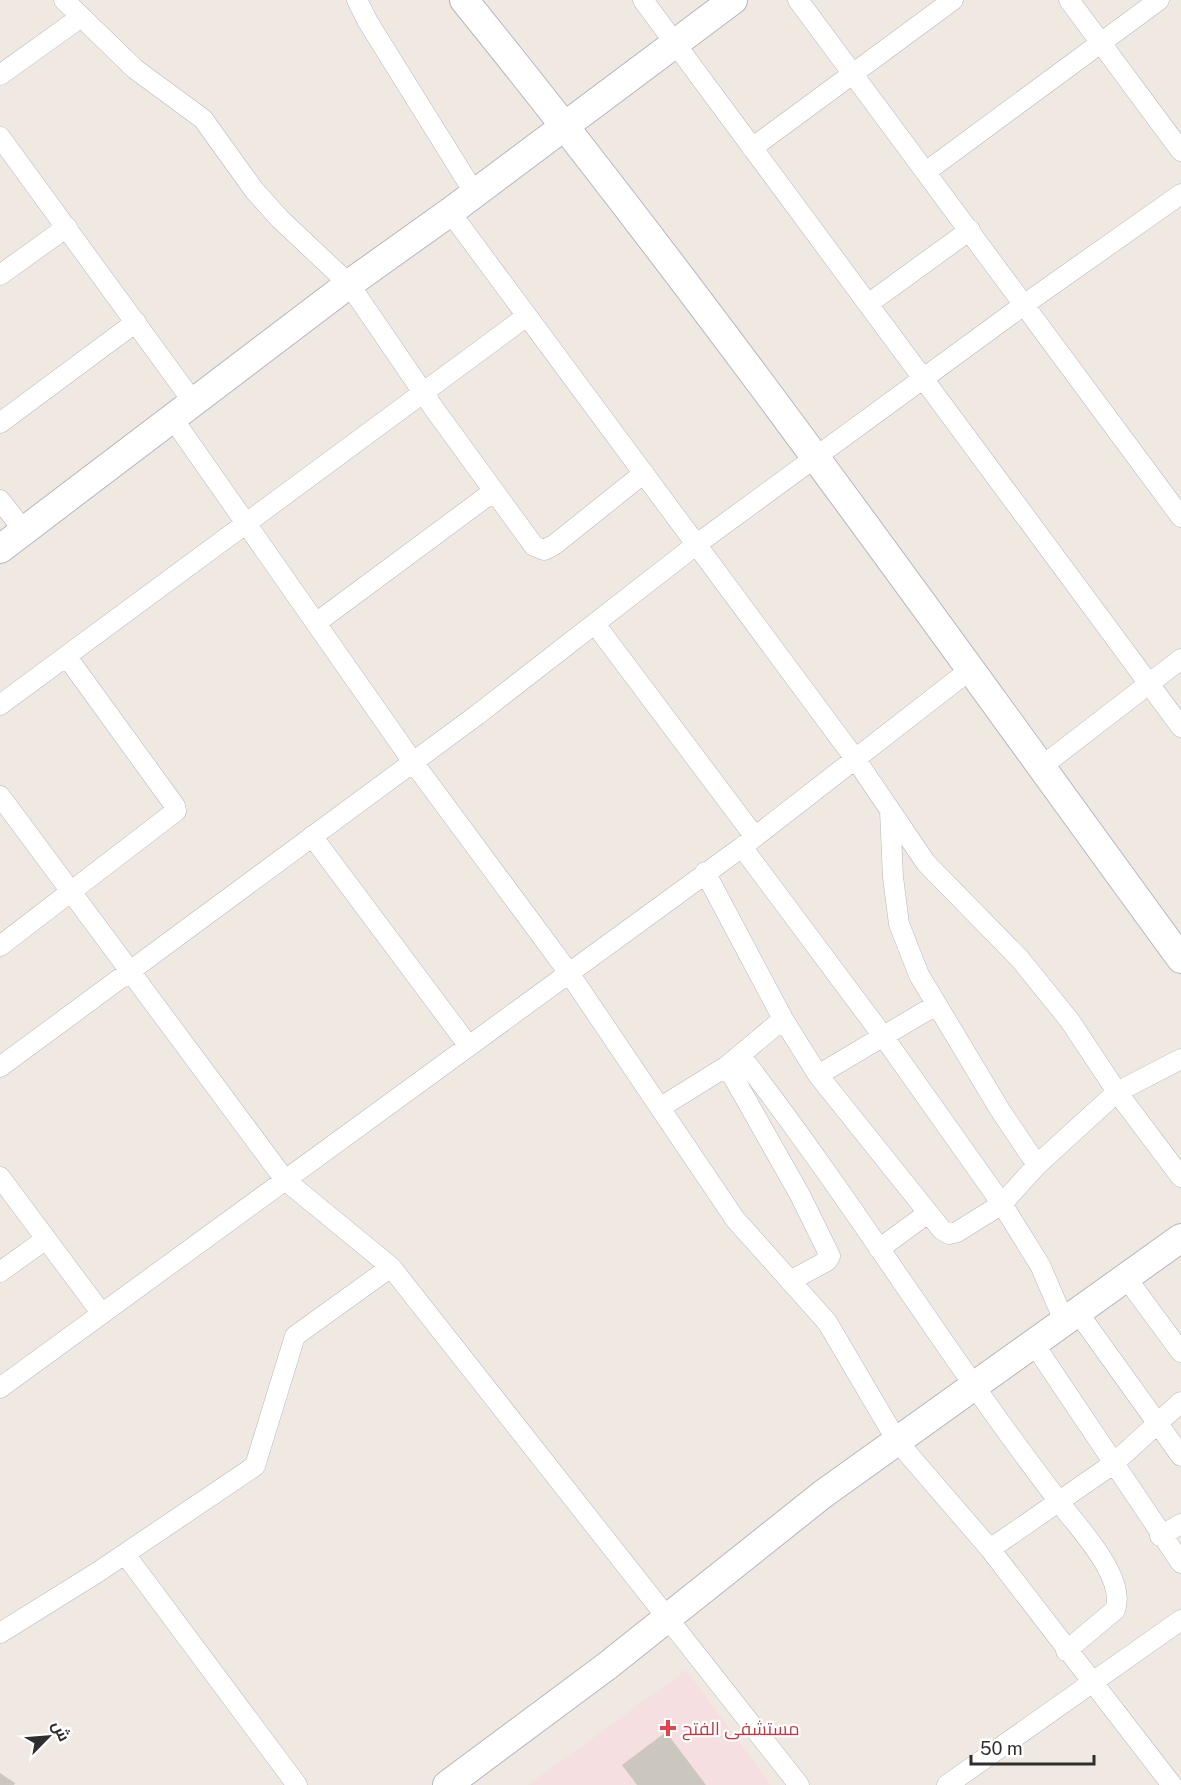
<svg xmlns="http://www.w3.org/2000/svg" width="1181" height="1785" viewBox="0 0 1181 1785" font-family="'Public Sans',Cairo,sans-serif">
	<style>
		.medical { fill: #f5dfe0 }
		.building { fill: #cbc7bf }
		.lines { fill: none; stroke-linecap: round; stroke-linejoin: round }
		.street-casing { stroke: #b4b7c1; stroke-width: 21 }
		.secondary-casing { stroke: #b4b7c1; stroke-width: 30 }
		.street { stroke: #fff; stroke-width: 20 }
		.secondary { stroke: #fff; stroke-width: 28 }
		.health-dot { fill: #e0444e; stroke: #fff; stroke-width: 2 }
		.labels { text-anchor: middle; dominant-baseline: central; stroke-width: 4.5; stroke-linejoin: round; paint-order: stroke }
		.health-label { font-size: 18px; fill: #be3a42; stroke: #fff; text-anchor: start }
	</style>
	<rect width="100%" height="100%" fill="#efe9e1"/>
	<path class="medical" d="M 686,1670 L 771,1785 L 528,1785 Z"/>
	<path class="building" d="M 666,1732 L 706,1785 L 637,1785 L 622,1765 Z
		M 0,1773 L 15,1783 L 14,1785 L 0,1785 Z"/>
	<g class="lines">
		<g class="street-casing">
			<path id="street" d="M 64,0 L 135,69 L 203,119 L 254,190 L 280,219 L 349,284 L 435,410 L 534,546 L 544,550 L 554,545 L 644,473
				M 357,0 L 368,22 L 475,194
				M 643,0 L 1181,727
				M 798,0 L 1181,517
				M 1069,0 L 1181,151
				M 0,75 L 81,17
				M 0,137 L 194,403
				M 752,148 L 953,0
				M 927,171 L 1159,0
				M 450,212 L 856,760 L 926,863 L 1020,959 L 1070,1021 L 1117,1092 L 1181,1177
				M 0,275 L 67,227
				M 868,304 L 970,230
				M 173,419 L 413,762 L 569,973 L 735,1219 L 827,1322 L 897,1441 L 990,1549 L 1172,1785
				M 0,423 L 136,322
				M 0,500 L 24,531
				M 316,623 L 494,491
				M 595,624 L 755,837
				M 0,705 L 527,316
				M 1041,767 L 1181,659
				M 0,796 L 285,1180 L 391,1267 L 799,1785
				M 890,811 L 893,877 L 899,924 L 919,975 L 1000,1110 L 1037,1165
				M 312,836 L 468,1045
				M 742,847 L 883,1036 L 1002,1204 L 1040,1265 L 1065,1323
				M 705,872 L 783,1019 L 818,1075 L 942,1230 L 949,1234 L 957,1232 L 1002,1204 L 1037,1165 L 1117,1092 L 1181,1059
				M 0,946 L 176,811 L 175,806 L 67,657
				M 740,1055 C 855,1203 952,1364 1067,1512 C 1085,1535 1126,1580 1115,1610 L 1066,1651
				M 727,1066 L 800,1195 L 830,1256 L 827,1261 L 790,1281
				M 0,1067 L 477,715 L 697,544 L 1025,304 L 1181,194
				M 818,1075 L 936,1005
				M 661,1107 L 727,1066 L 783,1019
				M 0,1177 L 102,1314
				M 879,1249 L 928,1213
				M 0,1272 L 46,1239
				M 1127,1279 L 1181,1352
				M 1079,1314 L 1181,1456
				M 1034,1344 L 1181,1563
				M 0,1388 L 742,847 L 971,669
				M 1160,1536 L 1181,1524
				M 990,1549 L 1113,1464 L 1181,1402
				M 125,1554 L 297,1785
				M 0,1633 L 98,1572 L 255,1466 L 295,1336 L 391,1267
				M 947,1785 L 1181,1620"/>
		</g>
		<g class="secondary-casing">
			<path id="secondary" d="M 464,0 C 715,310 946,637 1181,959
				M 0,549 L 349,284 L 450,212 L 733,0
				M 447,1785 L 607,1666 L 823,1494 L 1181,1238"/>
		</g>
		<use href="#street" class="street"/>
		<use href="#secondary" class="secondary"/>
	</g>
	<path class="health-dot" d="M665 1719h6v6h6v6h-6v6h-6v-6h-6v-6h6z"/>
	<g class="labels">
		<g class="health-label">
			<text x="682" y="1728">مستشفى الفتح</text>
		</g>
	</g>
	<g transform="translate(48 1737) rotate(65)" stroke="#ffffff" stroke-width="4.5" paint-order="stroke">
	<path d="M0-4.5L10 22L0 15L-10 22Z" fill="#2e2e2e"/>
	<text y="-9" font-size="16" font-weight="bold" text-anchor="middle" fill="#2e2e2e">ش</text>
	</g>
	<path d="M971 1755v9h123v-9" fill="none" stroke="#2e2e2e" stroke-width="3"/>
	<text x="980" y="1755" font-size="18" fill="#2e2e2e" stroke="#ffffff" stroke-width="4.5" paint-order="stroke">50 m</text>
</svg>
